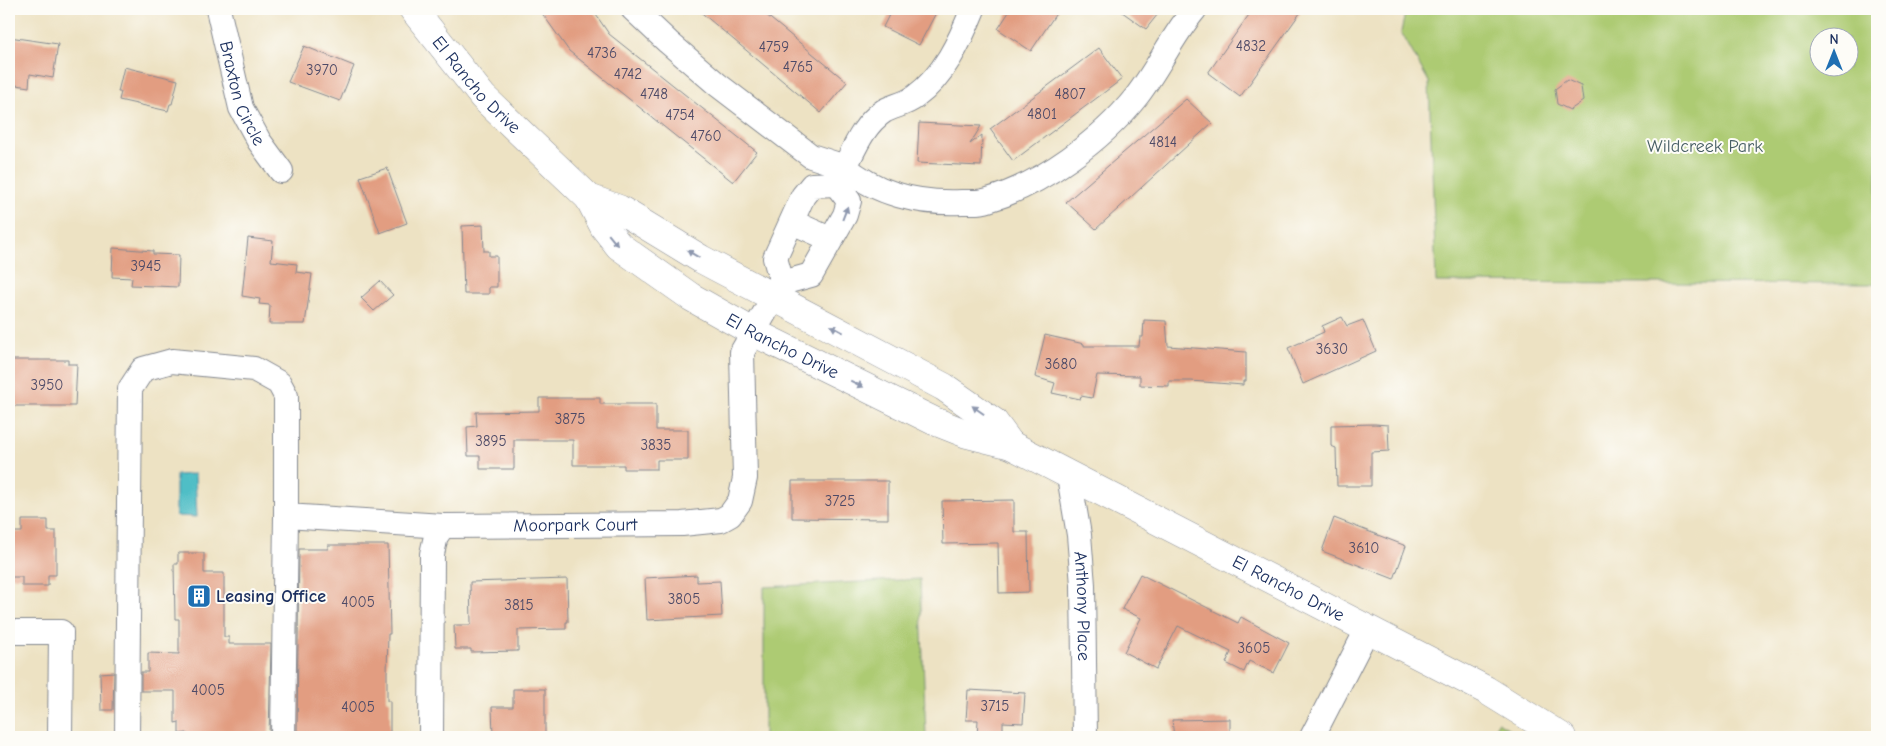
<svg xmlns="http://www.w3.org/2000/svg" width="1886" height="746" viewBox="0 0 1886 746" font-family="'Comic Neue',sans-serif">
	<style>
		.green { fill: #adcb73; stroke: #647d68; fill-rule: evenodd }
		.water { fill: #50bec6; stroke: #367692 }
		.building { fill: #e29d81 }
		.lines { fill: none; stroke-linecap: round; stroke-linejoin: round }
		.minor-casing { stroke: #848890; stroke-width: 26 }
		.secondary-casing { stroke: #848890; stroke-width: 29 }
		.minor { stroke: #fff; stroke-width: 24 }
		.secondary { stroke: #fff; stroke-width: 28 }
		.oneway { fill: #8d97ae }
		.labels { text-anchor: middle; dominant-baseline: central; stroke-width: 4; stroke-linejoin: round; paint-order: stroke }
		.number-label { font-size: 15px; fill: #4d4a67 }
		.street-label { font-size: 18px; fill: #1b2f5e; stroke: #fdfcf7 }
		.park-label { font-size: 18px; fill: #475e64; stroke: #fdfcf7 }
		.poi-label { font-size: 18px; font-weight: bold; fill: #1b2f5e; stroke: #fdfcf7; text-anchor: start }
	</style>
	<rect width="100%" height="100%" fill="#fdfcf7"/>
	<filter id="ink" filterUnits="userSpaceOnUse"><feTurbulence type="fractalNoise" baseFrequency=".02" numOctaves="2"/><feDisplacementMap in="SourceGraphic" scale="10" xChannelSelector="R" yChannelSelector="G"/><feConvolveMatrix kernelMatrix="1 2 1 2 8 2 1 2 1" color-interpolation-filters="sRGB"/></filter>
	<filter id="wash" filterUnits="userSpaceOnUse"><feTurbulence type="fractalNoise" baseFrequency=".0096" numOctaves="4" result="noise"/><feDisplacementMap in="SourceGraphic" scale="20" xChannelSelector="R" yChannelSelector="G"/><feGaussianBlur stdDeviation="1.12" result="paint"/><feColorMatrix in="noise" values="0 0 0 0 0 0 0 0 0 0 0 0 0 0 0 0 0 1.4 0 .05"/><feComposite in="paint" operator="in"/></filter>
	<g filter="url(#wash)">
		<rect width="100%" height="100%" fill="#ede2c3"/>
		<path class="green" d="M 1406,9 L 1877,9 L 1877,284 L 1436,282 L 1429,82 L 1401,32 ZM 1818,38 L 1848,38 L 1848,68 L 1818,68 Z
			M 920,579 L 926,737 L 764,737 L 764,587 Z
			M 1498,722 L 1522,737 L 1490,737 Z"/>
		<path class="water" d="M 195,474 L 197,517 L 176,516 L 176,475 Z"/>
		<g id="blocks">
			<path class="building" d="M 539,9 L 592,9 L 609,34 L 757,152 L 733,182 L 569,51 Z
				M 697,9 L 759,9 L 847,82 L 821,113 Z
				M 892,9 L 938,9 L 919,45 L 883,27 Z
				M 1011,9 L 1059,9 L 1031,51 L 998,29 Z
				M 1118,9 L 1162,9 L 1146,29 Z
				M 1253,9 L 1303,9 L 1240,97 L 1208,73 Z
				M 9,37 L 58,44 L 53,78 L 30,74 L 29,87 L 9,84 Z
				M 304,46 L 354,66 L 340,101 L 288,82 Z
				M 1099,48 L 1122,79 L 1013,161 L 990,129 Z
				M 124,67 L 178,80 L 172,104 L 170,104 L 168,111 L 119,100 L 121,92 L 118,92 Z
				M 1567,80 L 1581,86 L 1583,101 L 1570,110 L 1557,104 L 1555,89 Z
				M 1186,99 L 1212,123 L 1096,229 L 1066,202 Z
				M 919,123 L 981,126 L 970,144 L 982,135 L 981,166 L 917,163 Z
				M 387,168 L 407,223 L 380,233 L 360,177 Z
				M 483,225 L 484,251 L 489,251 L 489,256 L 497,256 L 497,287 L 489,287 L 489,294 L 464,294 L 462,226 Z
				M 248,238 L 273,241 L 271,261 L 297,264 L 296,272 L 312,274 L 305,324 L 269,324 L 270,305 L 259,304 L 260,299 L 242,296 Z
				M 113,248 L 153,251 L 153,254 L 179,255 L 178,287 L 131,285 L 132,278 L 112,277 Z
				M 380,281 L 393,295 L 374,311 L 361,298 Z
				M 1342,317 L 1347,326 L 1363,320 L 1376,351 L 1303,384 L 1288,348 L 1324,332 L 1322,326 Z
				M 1144,320 L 1166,321 L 1168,346 L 1246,352 L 1246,381 L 1243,381 L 1243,385 L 1191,381 L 1169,381 L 1169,386 L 1140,385 L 1140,376 L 1097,375 L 1092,398 L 1081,396 L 1080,399 L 1052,393 L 1055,383 L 1035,377 L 1045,335 L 1084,344 L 1084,346 L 1139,346 L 1140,337 L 1143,337 Z
				M 9,360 L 68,360 L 68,364 L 77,364 L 75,406 L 9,406 Z
				M 539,398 L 600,398 L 600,404 L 656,404 L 656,430 L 688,430 L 688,460 L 657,460 L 657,469 L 624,469 L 624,465 L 573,465 L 573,440 L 514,440 L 514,469 L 480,469 L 480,456 L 468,456 L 467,427 L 477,426 L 476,412 L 539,411 Z
				M 1375,424 L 1388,425 L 1389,451 L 1371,452 L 1371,486 L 1337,486 L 1336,448 L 1331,446 L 1331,425 Z
				M 792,481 L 888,481 L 888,519 L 792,518 Z
				M 1014,500 L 1014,532 L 1028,532 L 1029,592 L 999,593 L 998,543 L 943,544 L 942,501 Z
				M 1334,518 L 1406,546 L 1394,579 L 1322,551 Z
				M 22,520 L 48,520 L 48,531 L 56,531 L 56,575 L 48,575 L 48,586 L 22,586 L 22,577 L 9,577 L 9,532 L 22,532 Z
				M 328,545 L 388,545 L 390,634 L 388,634 L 387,673 L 387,701 L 390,701 L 390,737 L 297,737 L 299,549 L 328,549 Z
				M 178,553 L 204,553 L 204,573 L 224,573 L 224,637 L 229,637 L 229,644 L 271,644 L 269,737 L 187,737 L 187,733 L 179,734 L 179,722 L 175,723 L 175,691 L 141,691 L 141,672 L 148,672 L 148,653 L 179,654 L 179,619 L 175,619 L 174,564 L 178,564 Z
				M 1140,574 L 1238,623 L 1241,617 L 1289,643 L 1274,673 L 1249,661 L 1244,672 L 1226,663 L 1231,652 L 1178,626 L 1156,669 L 1124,652 L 1141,618 L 1122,609 Z
				M 697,575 L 697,582 L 720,581 L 722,616 L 647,620 L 645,578 Z
				M 567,579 L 568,622 L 566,622 L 566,629 L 518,630 L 518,651 L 471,652 L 471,649 L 455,649 L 454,625 L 470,625 L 471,623 L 470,582 Z
				M 114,672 L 113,710 L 101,710 L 100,673 Z
				M 513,689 L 545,689 L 545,734 L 493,735 L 492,707 L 513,707 Z
				M 968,690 L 1025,693 L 1023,723 L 1003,722 L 1003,737 L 977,737 L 978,720 L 966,720 Z
				M 1230,719 L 1230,737 L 1174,737 L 1172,720 Z"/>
		</g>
	</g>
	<g filter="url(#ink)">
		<use href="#blocks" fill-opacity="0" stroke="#848890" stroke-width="1"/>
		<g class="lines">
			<g class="minor-casing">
				<g id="minor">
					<path id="s1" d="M 218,9 L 241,108 L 259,141 L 281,171"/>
					<path d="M 633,9 L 668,42 L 718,85 L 811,156 L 845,167 L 838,180"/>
					<path d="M 973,9 C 960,41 944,76 915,97 C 906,104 893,106 884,111 C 864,124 855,147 845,167 C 877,194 919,204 962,202 C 970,202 980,203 988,200 C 1041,185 1102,140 1136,97 C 1158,69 1172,36 1195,9"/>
					<path d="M 792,222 L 830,239"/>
					<path d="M 782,283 L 811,275 L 845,215 L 849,201 L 836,184"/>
					<path id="s2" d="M 1069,476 L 1079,535 L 1083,585 L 1085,737"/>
					<path d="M 9,632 L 61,632 L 60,737"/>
					<path d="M 127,737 L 130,389 L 143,369 L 172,361 L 254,369 L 279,383 L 286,396 L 286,516 L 443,526"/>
					<path d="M 283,737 L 286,516"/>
					<path id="s3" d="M 431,737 L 432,554 L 436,536 L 443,526 L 682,524 L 721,520 L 730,515 L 740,501 L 745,478 L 742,352 L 782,283 L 775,258 L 803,196 L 812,185 L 836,184"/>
					<path d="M 1312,737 L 1368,628"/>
				</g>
			</g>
			<g class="secondary-casing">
				<g id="secondary">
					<path id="s4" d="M 413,9 L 483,97 L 589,198 L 619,209 L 701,259 L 944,387 L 994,422 L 1011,445"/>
					<path id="s5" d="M 589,198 L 604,227 L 619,246 L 691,297 L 753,332 L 934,421 L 967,434 L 1011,445 L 1486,690 L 1562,737"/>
				</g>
			</g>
			<use href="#minor" class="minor"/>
			<use href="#secondary" class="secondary"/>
		</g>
		<defs><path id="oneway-solid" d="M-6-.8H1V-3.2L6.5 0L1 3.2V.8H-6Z" transform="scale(1.25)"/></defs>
		<g class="oneway">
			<use href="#oneway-solid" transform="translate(845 213) rotate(-69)"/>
			<use href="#oneway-solid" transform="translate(613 240) rotate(51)"/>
			<use href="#oneway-solid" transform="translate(693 254) rotate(-149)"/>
			<use href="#oneway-solid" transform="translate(837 329) rotate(-152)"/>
			<use href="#oneway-solid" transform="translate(857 384) rotate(26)"/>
			<use href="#oneway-solid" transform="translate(978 410) rotate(-145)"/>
		</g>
	</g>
	<defs>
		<g id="building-square" transform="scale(1.25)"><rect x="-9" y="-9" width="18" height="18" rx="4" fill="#1f6fb2" stroke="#fdfcf7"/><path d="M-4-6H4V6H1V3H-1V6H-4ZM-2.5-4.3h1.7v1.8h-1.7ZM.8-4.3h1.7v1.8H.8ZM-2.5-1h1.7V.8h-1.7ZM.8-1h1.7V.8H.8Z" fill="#fff"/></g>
	</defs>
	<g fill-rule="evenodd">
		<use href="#building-square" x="199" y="596"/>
	</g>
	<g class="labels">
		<g class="number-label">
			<text x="1251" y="46">4832</text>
			<text x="774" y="47">4759</text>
			<text x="602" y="53">4736</text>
			<text x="798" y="67">4765</text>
			<text x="322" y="70">3970</text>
			<text x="628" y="74">4742</text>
			<text x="654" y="94">4748</text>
			<text x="1070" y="94">4807</text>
			<text x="1042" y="114">4801</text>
			<text x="680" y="115">4754</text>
			<text x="706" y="136">4760</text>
			<text x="1163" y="142">4814</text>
			<text x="146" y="266">3945</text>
			<text x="1332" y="349">3630</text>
			<text x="1061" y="364">3680</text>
			<text x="47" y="385">3950</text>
			<text x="570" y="419">3875</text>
			<text x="491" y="441">3895</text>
			<text x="656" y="445">3835</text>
			<text x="840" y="501">3725</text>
			<text x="1364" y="548">3610</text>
			<text x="684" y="599">3805</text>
			<text x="358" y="602">4005</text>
			<text x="519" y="605">3815</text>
			<text x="1254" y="648">3605</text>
			<text x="208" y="690">4005</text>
			<text x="995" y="706">3715</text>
			<text x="358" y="707">4005</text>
		</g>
		<g class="street-label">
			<text stroke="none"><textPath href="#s4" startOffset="99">El Rancho Drive</textPath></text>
			<text stroke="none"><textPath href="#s1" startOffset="88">Braxton Circle</textPath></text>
			<text stroke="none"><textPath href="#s5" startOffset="249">El Rancho Drive</textPath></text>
			<text stroke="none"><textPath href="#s3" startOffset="346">Moorpark Court</textPath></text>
			<text stroke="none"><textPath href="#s5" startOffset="811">El Rancho Drive</textPath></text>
			<text stroke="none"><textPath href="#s2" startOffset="131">Anthony Place</textPath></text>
		</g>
		<g class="park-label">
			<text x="1705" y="146">Wildcreek Park</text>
		</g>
		<g class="poi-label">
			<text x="216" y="596">Leasing Office</text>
		</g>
	</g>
	<rect width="1886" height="746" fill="none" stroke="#fdfcf7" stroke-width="30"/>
	<g transform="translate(1834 52)"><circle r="24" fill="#fdfcf7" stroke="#a3aaba"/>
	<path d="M0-4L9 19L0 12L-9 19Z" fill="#1f6fb2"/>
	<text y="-8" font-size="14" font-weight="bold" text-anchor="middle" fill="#1b2f5e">N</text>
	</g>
</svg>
